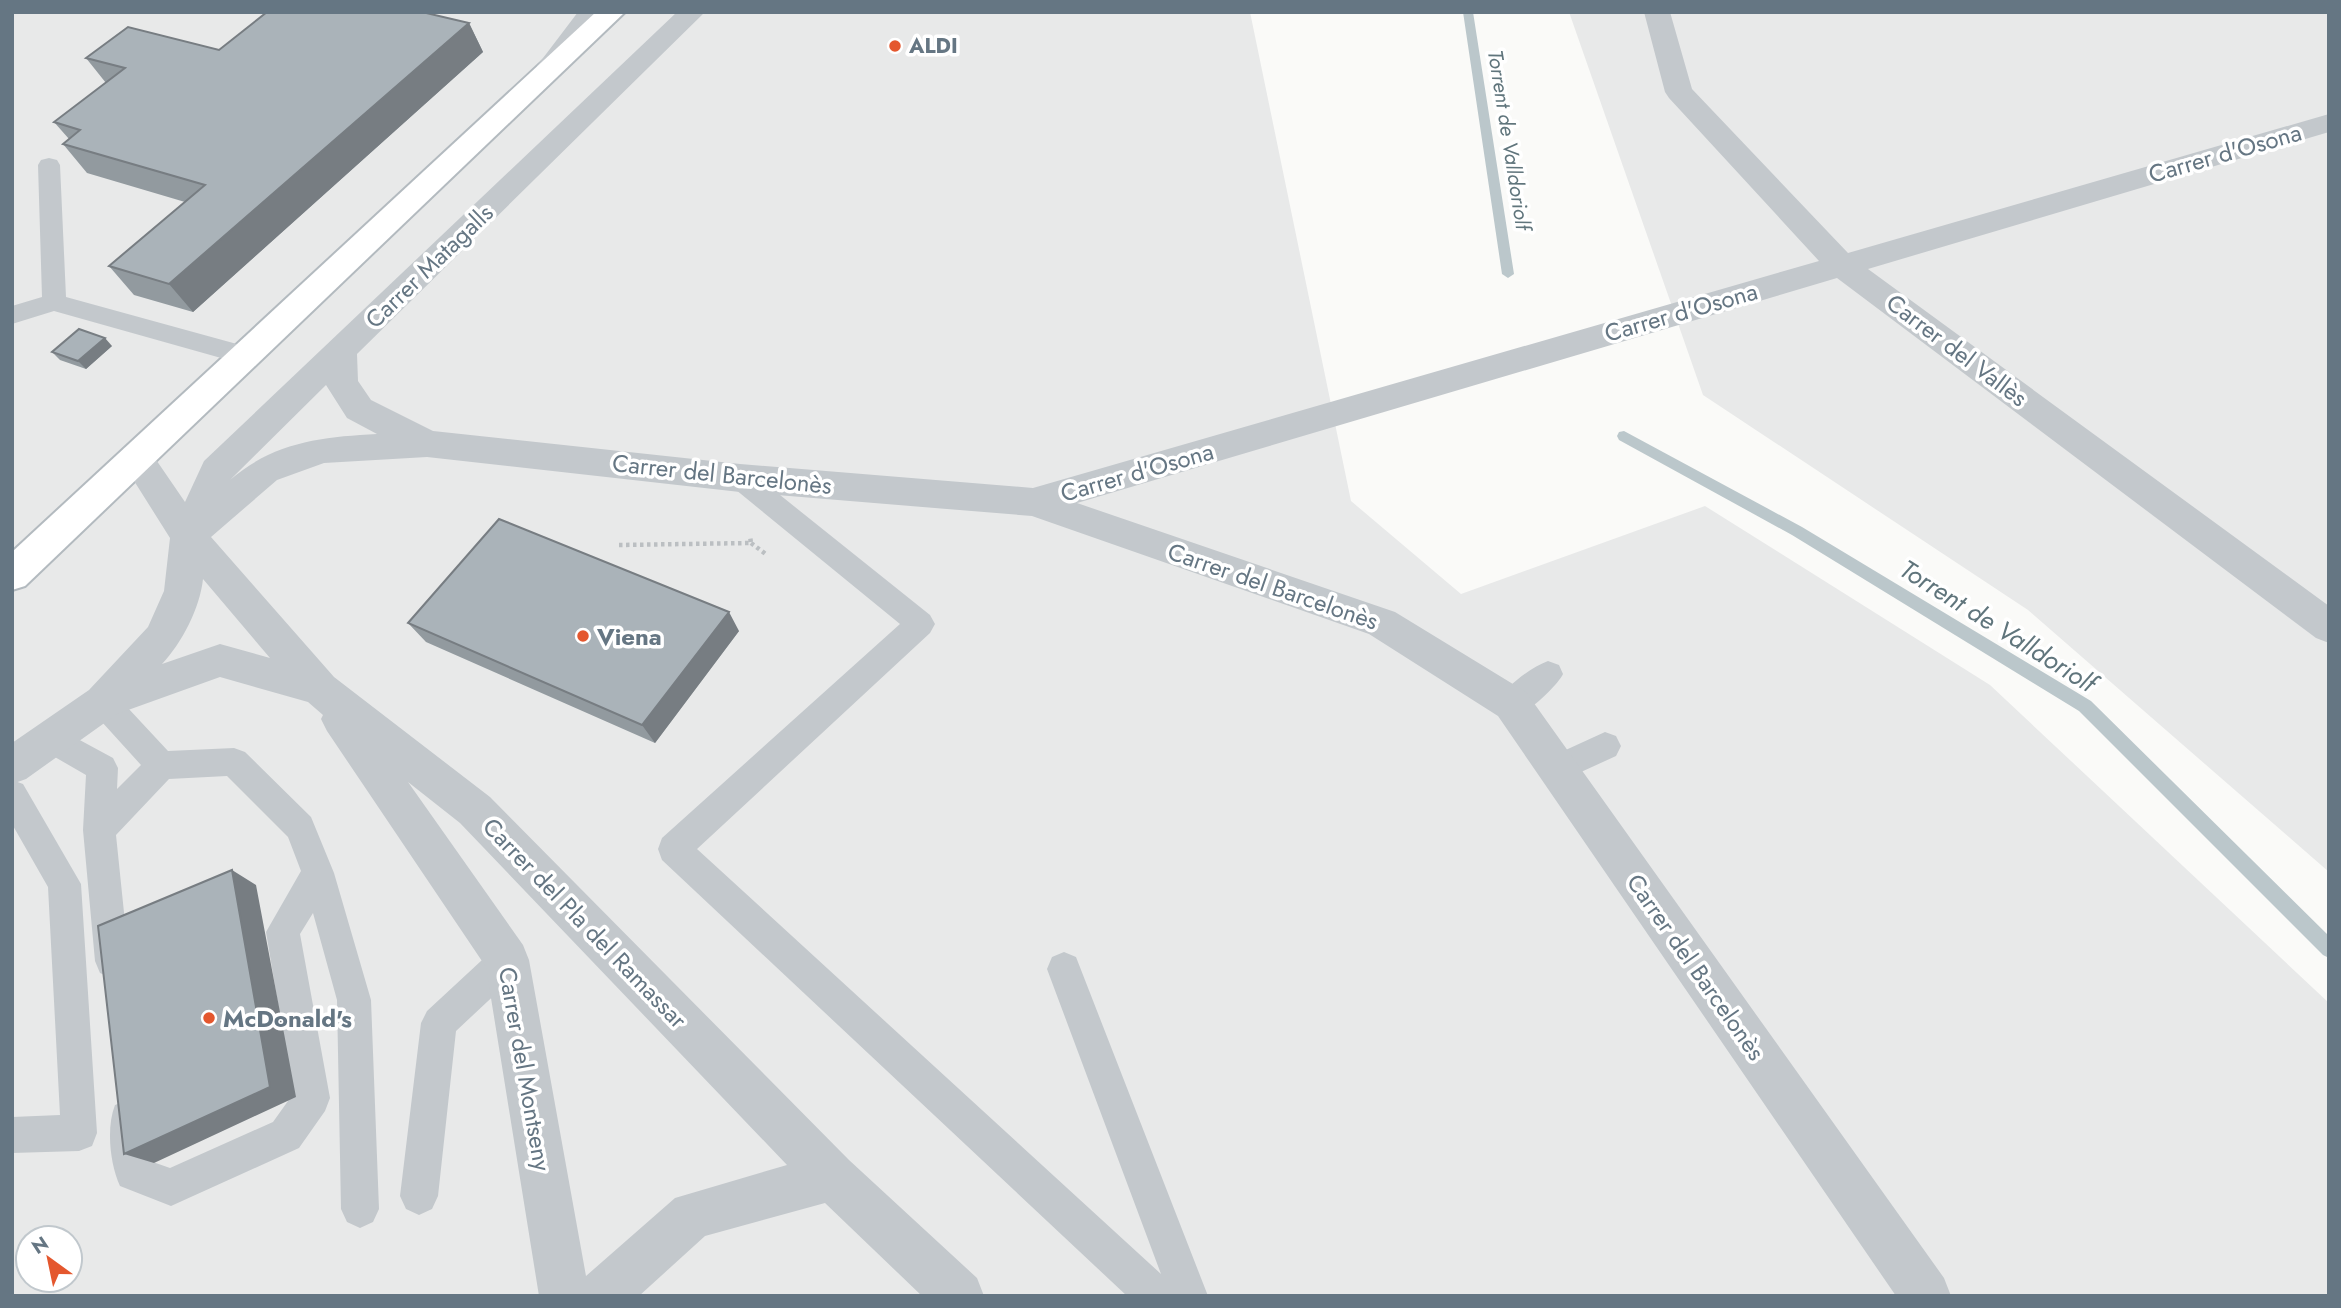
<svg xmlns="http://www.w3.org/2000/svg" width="2341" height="1308" viewBox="0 0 2341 1308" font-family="Jost,sans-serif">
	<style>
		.built { fill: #e8e9e9; fill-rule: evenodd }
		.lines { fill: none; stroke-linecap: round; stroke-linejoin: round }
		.stream { fill: #bbc7cb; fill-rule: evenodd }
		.secondary-casing { stroke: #b3babf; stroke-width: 4 }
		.path { stroke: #bbbfc2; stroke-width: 4.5; stroke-dasharray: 3.5 3.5; stroke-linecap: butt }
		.lane { fill: #c3c8cc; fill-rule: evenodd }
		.street { fill: #c3c8cc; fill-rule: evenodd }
		.secondary { fill: #fff; fill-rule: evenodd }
		.wall { fill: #929a9f }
		.shaded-wall { fill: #777d82 }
		.building { fill: #aab3b9; stroke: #777d82; stroke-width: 2 }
		.poi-dot { fill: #e4572e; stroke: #fff; stroke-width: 2.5 }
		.labels { text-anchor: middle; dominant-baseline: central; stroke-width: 7; stroke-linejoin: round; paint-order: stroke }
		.far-poi-label { font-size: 21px; font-weight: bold; fill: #657683; stroke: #fff; text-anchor: start }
		.far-water-label { font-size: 21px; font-style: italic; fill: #60757c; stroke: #fff }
		.street-label { font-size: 24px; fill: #657683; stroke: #fff }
		.poi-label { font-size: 24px; font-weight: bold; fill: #657683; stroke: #fff; text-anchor: start }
		.water-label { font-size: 26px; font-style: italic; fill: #60757c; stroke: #fff }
	</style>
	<rect width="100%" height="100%" fill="#fafaf8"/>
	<path class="built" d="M 12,12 L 1250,12 L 1351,501 L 1461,594 L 1705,506 L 1990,685 L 2329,1003 L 2329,1296 L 12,1296 ZM 28,1238 L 70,1238 L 70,1280 L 28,1280 Z
		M 1569,12 L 2329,12 L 2329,872 L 2028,610 L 1703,395 Z"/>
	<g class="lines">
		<path class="stream" d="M 1463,12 L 1473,12 L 1514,274 L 1508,278 L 1502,274 Z
			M 1624,431 L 1802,527 L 2091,701 L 2329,936 L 2329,958 L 2323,955 L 2079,711 L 1792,535 L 1619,440 L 1617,436 L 1619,432 Z"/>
		<g class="secondary-casing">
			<path id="secondary" d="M 596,12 L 625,12 L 25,586 L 12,590 L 12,552 Z"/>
		</g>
		<path class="path" d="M 751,543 L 767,555
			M 619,545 L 751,543 L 750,536"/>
		<path class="lane" d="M 49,158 L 57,160 L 60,165 L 66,297 L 255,349 L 259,356 L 255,363 L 246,365 L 54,311 L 12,324 L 12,306 L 42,297 L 38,165 L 41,160 Z
			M 740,467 L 750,471 L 930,615 L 935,624 L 930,633 L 697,849 L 1161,1274 L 1047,969 L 1052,957 L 1064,952 L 1076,957 L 1208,1296 L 1127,1296 L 662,860 L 658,849 L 662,838 L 900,624 L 730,485 L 726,478 L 730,471 Z
			M 1548,661 L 1559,665 L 1563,674 C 1558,685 1525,717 1512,717 C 1508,717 1505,715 1501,713 L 1497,704 C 1505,686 1530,668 1548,661 Z
			M 103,689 L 114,693 L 168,751 L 234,748 L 245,752 L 311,817 L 334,873 L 371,1000 L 379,1209 L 373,1222 L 360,1228 L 347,1222 L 341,1209 L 337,1000 L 313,913 L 300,934 L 330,1098 L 325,1111 L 299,1148 L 171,1206 L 120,1186 C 110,1164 106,1128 115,1105 L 128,1100 L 141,1105 L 146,1118 L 150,1161 L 170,1168 L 273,1122 L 293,1094 L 266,932 L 301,871 L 288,837 L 227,776 L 169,779 L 116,835 L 129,961 L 124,973 L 112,978 L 100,973 L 95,961 L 83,830 L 86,775 L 41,749 L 37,739 L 41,729 L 52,725 L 113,758 L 118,768 L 117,789 L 141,765 L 92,711 L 88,702 L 92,693 Z
			M 1605,732 L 1616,736 L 1621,746 L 1616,756 L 1557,783 L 1546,779 L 1541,769 L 1546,759 Z
			M 12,780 L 23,784 L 81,884 L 97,1133 L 92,1146 L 79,1151 L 12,1153 L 12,1117 L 60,1115 L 48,887 L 12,824 Z
			M 507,943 L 519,948 L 524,960 L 519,972 L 456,1031 L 438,1196 L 432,1209 L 419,1215 L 406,1209 L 400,1196 L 421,1023 L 427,1011 L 495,948 Z"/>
		<path class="street" d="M 578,12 L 605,12 L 561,72 L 551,74 L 541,72 L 537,66 Z
			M 677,12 L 705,12 L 357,354 L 358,381 L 371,400 L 433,431 L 740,464 L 1033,488 L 1819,261 L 1669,98 L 1665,92 L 1644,12 L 1670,12 L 1692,89 L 1848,253 L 2329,114 L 2329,132 L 1868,269 L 2329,606 L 2329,643 L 2316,638 L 1837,278 L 1077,503 L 1395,612 L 1526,692 L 1944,1278 L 1951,1296 L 1896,1296 L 1498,716 L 1369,634 L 1032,516 L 740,492 L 427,457 L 324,463 L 277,480 L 211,537 L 334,677 L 490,797 L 849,1160 L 977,1278 L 984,1296 L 922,1296 L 825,1203 L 705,1236 L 639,1296 L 539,1296 L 486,967 L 327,731 L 321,719 L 323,715 L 308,702 L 220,677 L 117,714 L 26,779 L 12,784 L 12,743 L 89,690 L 148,627 L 164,591 L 170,538 L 119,457 L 124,448 L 136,444 L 148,448 L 185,502 L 204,461 ZM 326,385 L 347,418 L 377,434 C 321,437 274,442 230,480 ZM 203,579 L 270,658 L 220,644 L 162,664 C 182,643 200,608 203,579 ZM 408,782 L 460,823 L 787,1165 L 675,1198 L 586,1276 L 529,960 L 523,945 Z"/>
		<use href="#secondary" class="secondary"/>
	</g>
	<path class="wall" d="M 469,23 L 483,52 L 193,312 L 134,295 L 109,266 L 185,202 L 87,173 L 63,144 L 69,139 L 54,122 L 106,83 L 86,58 L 219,50 Z
		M 112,346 L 86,369 L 60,360 L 52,352 Z
		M 408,623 L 739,631 L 655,743 L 426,642 Z"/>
	<path class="shaded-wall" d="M 469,23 L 483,52 L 193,312 L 169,284 Z
		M 105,338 L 112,346 L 86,369 L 78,361 Z
		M 729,612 L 739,631 L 655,743 L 642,725 Z
		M 232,870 L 256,885 L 296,1097 L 154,1163 L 124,1154 Z"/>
	<path class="building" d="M 267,12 L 422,12 L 469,23 L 169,284 L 109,266 L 205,185 L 63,144 L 80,130 L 54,122 L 125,68 L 86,58 L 128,27 L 219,50 Z
		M 79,329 L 105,338 L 78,361 L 52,352 Z
		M 499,519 L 729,612 L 642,725 L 408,623 Z
		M 232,870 L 270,1087 L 124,1154 L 98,926 Z"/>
	<g class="poi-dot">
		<circle cx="895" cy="46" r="7"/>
		<circle cx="583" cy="636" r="7"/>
		<circle cx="209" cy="1018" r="7"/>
	</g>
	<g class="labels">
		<g class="far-poi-label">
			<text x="909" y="46">ALDI</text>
		</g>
		<g class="far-water-label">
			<text transform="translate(1509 140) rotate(81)">Torrent de Valldoriolf</text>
		</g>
		<g class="street-label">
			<text transform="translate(2225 153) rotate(-16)">Carrer d'Osona</text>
			<text transform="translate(429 266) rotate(-44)">Carrer Matagalls</text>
			<text transform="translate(1681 312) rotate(-16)">Carrer d'Osona</text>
			<text transform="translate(1957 350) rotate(37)">Carrer del Vallès</text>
			<text transform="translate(1137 472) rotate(-16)">Carrer d'Osona</text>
			<text transform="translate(722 474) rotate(6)">Carrer del Barcelonès</text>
			<text transform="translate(1273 586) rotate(19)">Carrer del Barcelonès</text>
			<text transform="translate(585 923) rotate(46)">Carrer del Pla del Ramassar</text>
			<text transform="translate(1696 967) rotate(55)">Carrer del Barcelonès</text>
			<text transform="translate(525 1069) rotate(80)">Carrer del Montseny</text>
		</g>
		<g class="poi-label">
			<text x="597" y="636">Viena</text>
			<text x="223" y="1018">McDonald's</text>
		</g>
		<g class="water-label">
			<text transform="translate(1998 626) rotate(32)">Torrent de Valldoriolf</text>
		</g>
	</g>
	<rect width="2341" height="1308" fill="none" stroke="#657683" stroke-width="28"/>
	<g transform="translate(49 1259) rotate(327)"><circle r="33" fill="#ffffff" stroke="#c1c8cd" stroke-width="2"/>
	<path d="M0-5L12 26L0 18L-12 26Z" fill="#e4572e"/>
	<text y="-10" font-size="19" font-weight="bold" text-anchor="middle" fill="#657683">N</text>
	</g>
</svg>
